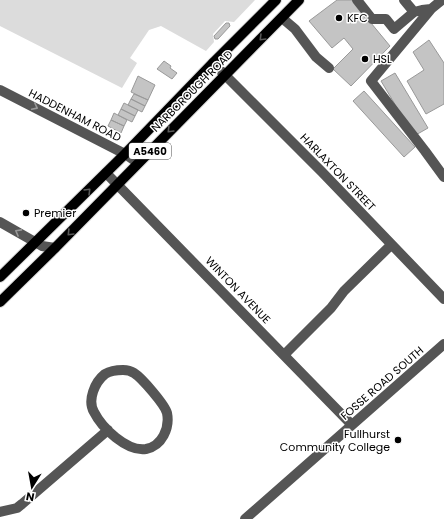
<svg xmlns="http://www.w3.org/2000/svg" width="444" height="519" viewBox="0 0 444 519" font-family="Poppins,sans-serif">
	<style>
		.green { fill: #dcdcdc }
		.building { fill: #c4c4c4; stroke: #999 }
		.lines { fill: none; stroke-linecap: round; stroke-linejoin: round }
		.major-casing { stroke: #dbdbdb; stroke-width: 12 }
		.minor { stroke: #555; stroke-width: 10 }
		.major { stroke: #000; stroke-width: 10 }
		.oneway { stroke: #595959 }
		.oneway2 { stroke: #999 }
		.poi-dot { fill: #000; stroke: #fff; stroke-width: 1.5 }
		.labels { text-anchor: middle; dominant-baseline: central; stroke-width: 3; stroke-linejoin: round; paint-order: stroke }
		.shield { fill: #fff; stroke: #4c4c4c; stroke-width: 1 }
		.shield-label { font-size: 10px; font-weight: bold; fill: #000 }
		.poi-label { font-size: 11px; fill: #000; stroke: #fff; text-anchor: start }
		.street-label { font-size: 11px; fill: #000; stroke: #fff }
	</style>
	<rect width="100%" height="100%" fill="#fff"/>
	<path class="green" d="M 0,0 L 255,0 L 234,22 L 225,21 L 213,34 L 214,42 L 206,51 L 161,26 L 149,30 L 130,58 L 137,63 L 122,88 L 0,26 Z"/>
	<path class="building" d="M 337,0 L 352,0 L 390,46 L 351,86 L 333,69 L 353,49 L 344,38 L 332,48 L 309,21 Z
		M 226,23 L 229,23 L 230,26 L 218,39 L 215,39 L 214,36 Z
		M 429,40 L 444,63 L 444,104 L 426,114 L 407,81 L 424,70 L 413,52 Z
		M 164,61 L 171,66 L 170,68 L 177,73 L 172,79 L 157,69 Z
		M 395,73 L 428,128 L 414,136 L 381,81 Z
		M 138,76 L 155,85 L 148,100 L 131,92 Z
		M 364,91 L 415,147 L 404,157 L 353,101 Z
		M 134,94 L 148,100 L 145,106 L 131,99 Z
		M 131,99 L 145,106 L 142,112 L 128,105 Z
		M 124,103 L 138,110 L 135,116 L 121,109 Z
		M 121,109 L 135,116 L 132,122 L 118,115 Z
		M 114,113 L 127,120 L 124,126 L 111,120 Z
		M 111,120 L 124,126 L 121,133 L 108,126 Z"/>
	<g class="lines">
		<g class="major-casing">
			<path id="major" d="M 0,277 L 125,154 L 213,63 L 276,0
				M 0,302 L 55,248 L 299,0"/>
		</g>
		<path class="minor" d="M 357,0 L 372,19 L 386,19 L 394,29 L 414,12 L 422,10 L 431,9 L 442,0
			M 404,0 L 414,12
			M 431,9 L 371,81 L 425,151 L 444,177
			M 282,18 L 295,29 L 316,57 L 329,68
			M 213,63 L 322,172 L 444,299
			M 0,90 L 125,154 L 138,163
			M 106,173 L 352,425
			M 0,222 L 42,246 L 55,248
			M 284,355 L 331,308 L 344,291 L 391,245
			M 123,370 C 127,370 131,371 134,373 C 142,378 165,405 167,413 C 170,428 162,446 146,449 C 127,452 102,428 94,412 C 87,400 95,382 105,374 C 110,371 117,370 123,370 Z
			M 0,512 L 17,508 L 22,504 L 108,430
			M 245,519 L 444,344"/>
		<use href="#major" class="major"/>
	</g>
	<defs><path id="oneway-chevron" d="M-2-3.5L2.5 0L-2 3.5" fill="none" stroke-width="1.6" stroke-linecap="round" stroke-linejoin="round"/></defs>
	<g class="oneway">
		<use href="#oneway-chevron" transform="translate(262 38) rotate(135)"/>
		<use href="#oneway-chevron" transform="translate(170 130) rotate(134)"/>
		<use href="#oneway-chevron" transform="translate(88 191) rotate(-45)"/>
		<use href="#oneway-chevron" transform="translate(70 233) rotate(134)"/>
	</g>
	<g class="oneway2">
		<use href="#oneway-chevron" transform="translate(35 107) rotate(27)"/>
		<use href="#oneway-chevron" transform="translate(18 232) rotate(-151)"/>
	</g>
	<g class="poi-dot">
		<circle cx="339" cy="18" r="4"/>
		<circle cx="365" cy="59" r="4"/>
		<circle cx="26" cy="213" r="4"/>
		<circle cx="398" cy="440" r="4"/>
	</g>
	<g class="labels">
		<rect class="shield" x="129" y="143" width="42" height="16" rx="3"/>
		<g class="shield-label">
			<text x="150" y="151">A5460</text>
		</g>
		<g class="poi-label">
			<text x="347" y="18">KFC</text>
			<text x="373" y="59">HSL</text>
			<text x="34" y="213">Premier</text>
			<text x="390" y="434" text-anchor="end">Fullhurst<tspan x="390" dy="13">Community College</tspan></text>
		</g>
		<g class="street-label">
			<text transform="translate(192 91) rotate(-45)">NARBOROUGH ROAD</text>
			<text transform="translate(75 115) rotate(27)">HADDENHAM ROAD</text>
			<text transform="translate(338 172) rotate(46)">HARLAXTON STREET</text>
			<text transform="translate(238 290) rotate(46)">WINTON AVENUE</text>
			<text transform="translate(382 383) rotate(-41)">FOSSE ROAD SOUTH</text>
		</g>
	</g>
	<g transform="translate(32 487) rotate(191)" stroke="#ffffff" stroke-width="3" paint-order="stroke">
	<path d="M0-3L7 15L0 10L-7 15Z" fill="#000000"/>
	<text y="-6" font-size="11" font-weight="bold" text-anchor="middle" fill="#000000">N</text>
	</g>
</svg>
